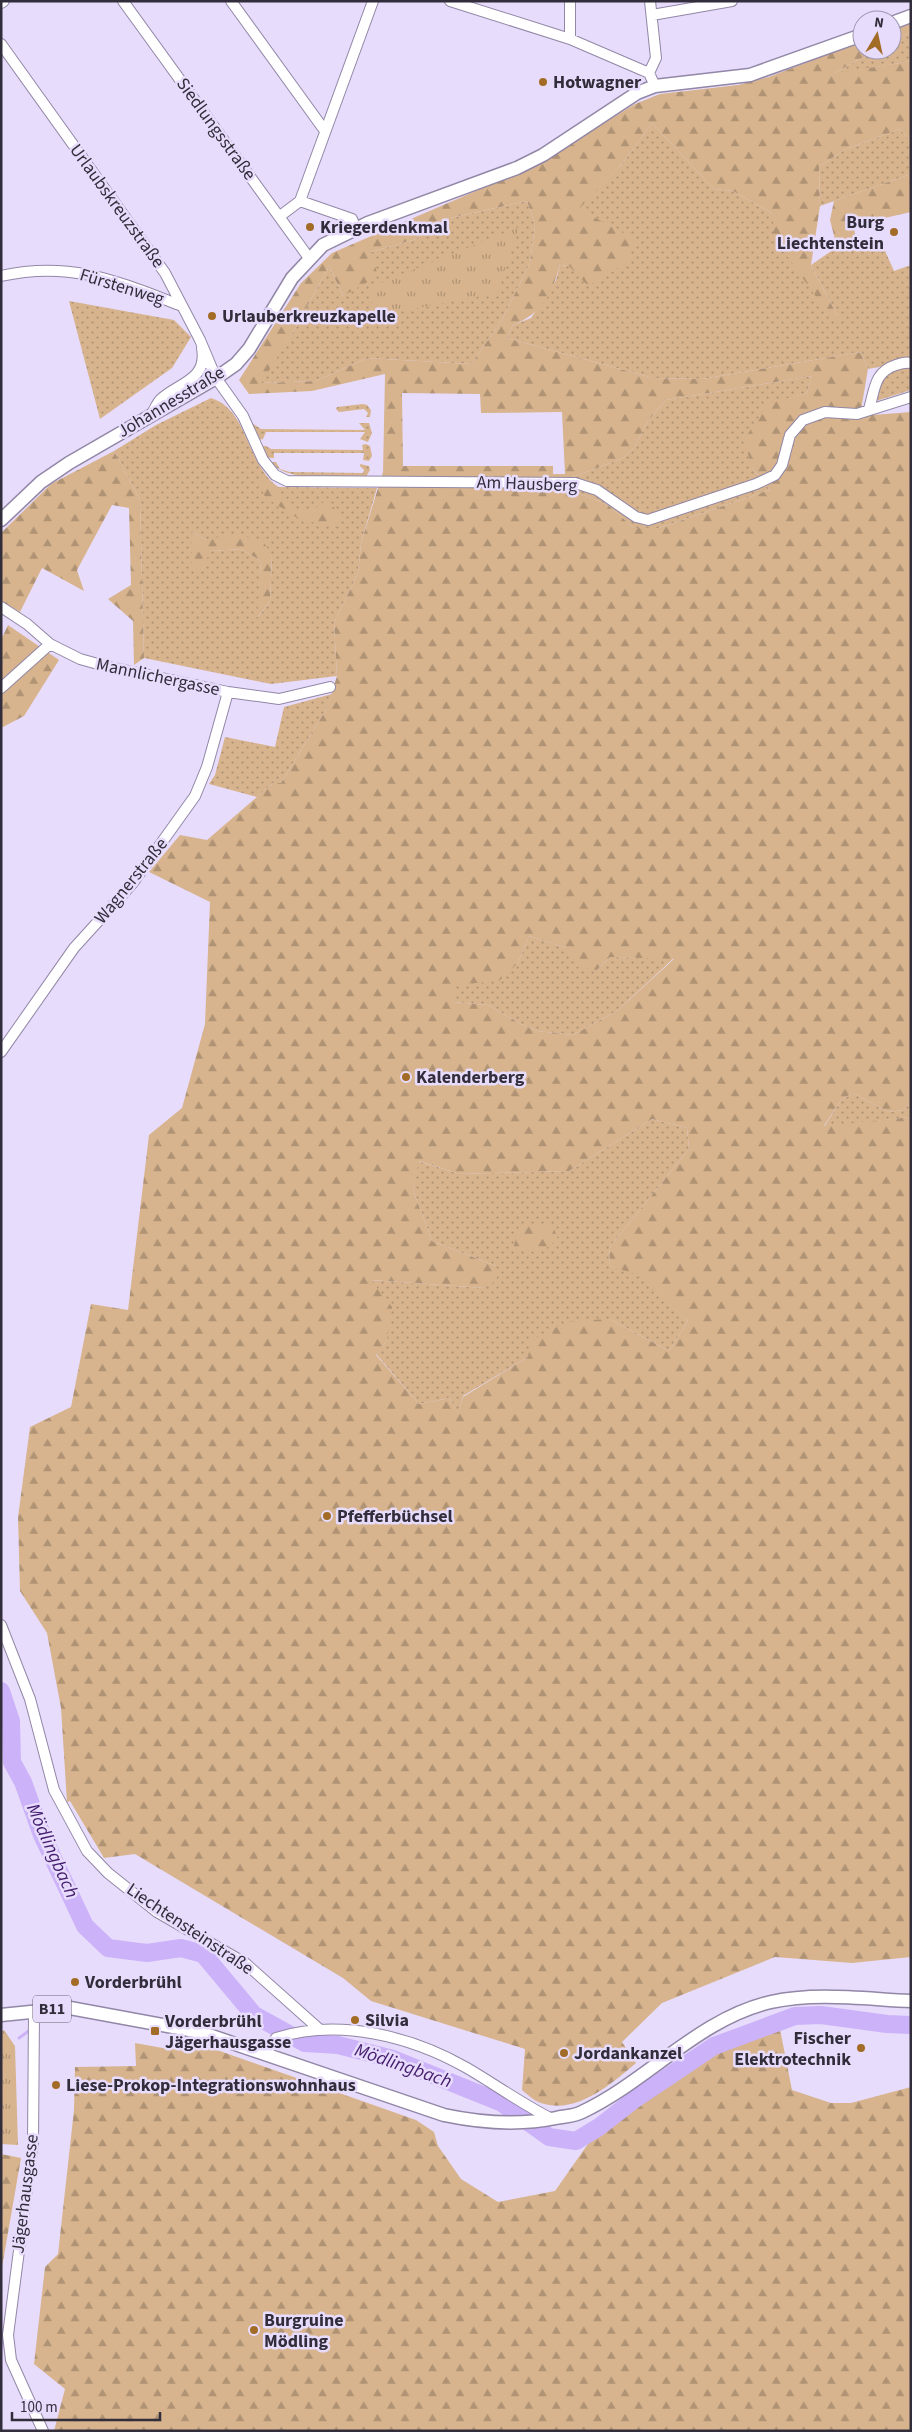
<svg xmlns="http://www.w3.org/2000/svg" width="912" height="2432" viewBox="0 0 912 2432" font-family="'Source Sans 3',sans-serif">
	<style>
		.grass { fill: url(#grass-dots); fill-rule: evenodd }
		.forest { fill: url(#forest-firs); fill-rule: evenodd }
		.park { fill: url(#park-tufts) }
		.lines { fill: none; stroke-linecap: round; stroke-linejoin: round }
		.stream { stroke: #ccb2f8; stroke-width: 3 }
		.river { stroke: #ccb2f8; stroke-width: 18 }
		.minor-casing { stroke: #9287a6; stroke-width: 12 }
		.major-casing { stroke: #9287a6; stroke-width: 15 }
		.minor { stroke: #fff; stroke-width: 10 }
		.major { stroke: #fff; stroke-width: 12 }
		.poi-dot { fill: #a26c26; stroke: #e8dcfd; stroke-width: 2 }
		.labels { text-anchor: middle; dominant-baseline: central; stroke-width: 5; stroke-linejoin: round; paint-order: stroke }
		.shield { fill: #e8dcfd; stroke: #696274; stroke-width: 1 }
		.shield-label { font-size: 16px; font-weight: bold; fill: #322d3a }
		.poi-label { font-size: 18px; font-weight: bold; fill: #322d3a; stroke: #e8dcfd; text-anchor: start }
		.street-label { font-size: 18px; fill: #322d3a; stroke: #e8dcfd }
		.water-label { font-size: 19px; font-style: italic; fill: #441d6d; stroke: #e8dcfd }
	</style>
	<defs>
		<pattern id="grass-dots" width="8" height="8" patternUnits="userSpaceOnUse" patternTransform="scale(1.25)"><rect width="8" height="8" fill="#d7b48d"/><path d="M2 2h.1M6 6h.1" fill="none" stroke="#af9374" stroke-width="1.8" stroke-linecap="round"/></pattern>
		<pattern id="forest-firs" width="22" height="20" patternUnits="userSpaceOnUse" patternTransform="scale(1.25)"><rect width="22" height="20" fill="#d7b48d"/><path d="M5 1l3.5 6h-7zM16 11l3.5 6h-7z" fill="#af9374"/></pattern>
		<pattern id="park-tufts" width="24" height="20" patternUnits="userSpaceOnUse" patternTransform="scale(1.25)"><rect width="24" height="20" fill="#d7b48d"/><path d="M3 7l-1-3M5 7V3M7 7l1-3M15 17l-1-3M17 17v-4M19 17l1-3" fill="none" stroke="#af9374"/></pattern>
	</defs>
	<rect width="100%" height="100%" fill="#e8dcfd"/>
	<path class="grass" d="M 911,32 L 911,61 L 830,75 L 877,50 L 892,50 L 892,42 Z
		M 652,123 L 714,189 L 733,191 L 773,214 L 839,319 L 811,265 L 837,247 L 861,252 L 882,244 L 894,271 L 911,265 L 911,361 L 868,369 L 861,352 L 702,379 L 653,378 L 507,338 L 513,325 L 531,318 L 556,280 L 560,265 L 569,266 L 635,240 L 578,209 L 622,164 Z
		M 900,129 L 911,142 L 911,174 L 820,206 L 819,167 L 844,150 Z
		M 527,201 L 535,225 L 530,263 L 502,320 L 471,364 L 367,358 L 316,381 L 260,383 L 295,329 L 329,266 L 343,296 L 371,252 L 416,239 L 441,220 Z
		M 69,301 L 174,320 L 191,337 L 172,368 L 100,419 Z
		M 911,366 L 911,390 L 876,401 L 881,381 L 895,367 Z
		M 812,376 L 807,393 L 768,404 L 752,468 L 770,490 L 659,528 L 634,528 L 608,505 L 574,491 L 573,477 L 623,458 L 634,448 L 647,422 L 666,400 Z
		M 211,398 C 248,409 246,463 278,487 L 377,488 L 361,543 L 358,573 L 334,623 L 337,676 L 271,684 L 144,658 L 140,500 L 114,451 L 156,425 ZM 192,532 L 206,540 L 272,556 L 270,601 L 258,617 L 261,561 L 241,549 L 209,551 L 202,571 Z
		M 363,404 L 367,405 L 371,410 L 370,417 L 366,417 L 368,413 L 364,409 L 339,412 L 336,409 L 337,407 Z
		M 252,423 L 261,429 L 365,430 L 359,423 L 369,423 L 372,433 L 368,442 L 360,439 L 365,432 L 266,432 L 263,439 L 258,440 Z
		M 366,444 L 370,446 L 372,456 L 369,461 L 363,460 L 364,453 L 274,453 L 274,458 C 265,459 265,453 262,446 L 266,446 L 271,449 L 363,450 L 362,445 Z
		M 272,462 L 276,462 L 280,469 L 290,472 L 363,473 L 364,470 L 360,466 L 360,464 L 369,466 L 370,470 L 366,477 C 343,476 284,483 272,462 Z
		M 332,694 L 327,708 L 281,783 L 273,783 L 257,797 L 209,784 L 215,775 L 225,737 L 275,747 L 284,707 Z
		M 529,936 L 567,948 L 597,970 L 610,957 L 674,958 L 617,1011 L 573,1035 L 537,1031 L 521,1024 L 488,1005 L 454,1002 L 454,985 L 518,963 Z
		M 853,1093 L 888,1112 L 904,1110 L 911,1101 L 911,1117 L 824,1127 L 841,1100 Z
		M 652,1119 L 687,1128 L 689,1149 L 609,1248 L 610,1266 L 635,1273 L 688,1321 L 669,1351 L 610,1319 L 528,1357 L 463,1396 L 458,1415 L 450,1398 L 419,1404 L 376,1354 L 387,1340 L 370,1280 L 484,1288 L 496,1266 L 432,1241 L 413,1190 L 418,1161 L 460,1174 L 569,1171 Z"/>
	<path class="forest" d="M 911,22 L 911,32 L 892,42 L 892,29 Z
		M 862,41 L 862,50 L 877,50 L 832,74 L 911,61 L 911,142 L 900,129 L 844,150 L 819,167 L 820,206 L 811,265 L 839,319 L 836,325 L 773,236 L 773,214 L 733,191 L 714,189 L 652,123 L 622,164 L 579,209 L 636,240 L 627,263 L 588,286 L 569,266 L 560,265 C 551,295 543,313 513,325 L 507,338 L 653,378 L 702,379 L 861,352 L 868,369 L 860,416 L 911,412 L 911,1101 L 904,1110 L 888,1112 L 853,1093 L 841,1100 L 824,1126 L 911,1117 L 911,1957 L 852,1963 L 775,1957 L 662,2003 L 622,2042 L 636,2063 C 611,2084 577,2115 541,2103 C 534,2101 527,2094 522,2090 L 525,2049 L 371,2001 L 343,1978 L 135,1854 L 104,1858 L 70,1801 L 67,1802 L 61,1708 L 47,1633 L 20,1591 L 18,1517 L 30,1427 L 71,1407 L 91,1304 L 128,1310 L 149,1135 L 182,1108 L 205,1024 L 210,902 L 149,872 L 180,835 L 207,840 L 273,783 L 281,783 L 327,708 L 337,676 L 334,623 L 358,573 L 361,543 L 383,472 L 385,374 L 312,391 L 249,394 L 239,380 L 301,283 L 332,253 L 536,165 L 635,104 L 660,94 L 738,85 L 769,77 ZM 527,201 L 535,225 L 530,263 L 502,320 L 471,364 L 367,358 L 316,381 L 261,383 L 295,329 L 329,266 L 343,296 L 378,276 L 371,252 L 416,239 L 441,220 ZM 812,376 L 807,393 L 768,403 L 744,440 L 752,468 L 770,490 L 659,528 L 634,528 L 608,505 L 574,491 L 573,477 L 623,458 L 634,448 L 647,422 L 666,400 ZM 402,393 L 480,394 L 481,413 L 562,412 L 565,474 L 553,474 L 553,466 L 403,466 ZM 529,936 L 567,948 L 578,967 L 597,970 L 610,957 L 674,959 L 617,1011 L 573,1035 L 537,1031 L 521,1024 L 488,1005 L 454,1002 L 454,985 L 499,981 L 518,963 ZM 652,1119 L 687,1128 L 689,1149 L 609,1248 L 610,1266 L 635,1274 L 688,1321 L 669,1351 L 610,1319 L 570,1321 L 531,1340 L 528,1357 L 463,1397 L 458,1414 L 450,1398 L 419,1404 L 376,1355 L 387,1340 L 392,1307 L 371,1280 L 484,1288 L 497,1280 L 496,1266 L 432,1241 L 413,1190 L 419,1161 L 460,1174 L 569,1171 Z
		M 911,174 L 911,212 L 854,225 L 855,235 L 872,248 L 861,252 L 837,247 L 830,220 L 834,201 Z
		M 114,451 L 140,500 L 144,658 L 134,665 L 133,621 L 108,599 L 131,585 L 129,508 L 112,505 L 77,570 L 84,591 L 42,568 L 20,612 L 1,601 L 1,533 L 51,484 Z
		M 258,478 L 270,481 L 278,487 L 279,497 L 297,510 L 314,510 L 328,498 L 341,519 L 337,528 L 299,519 L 265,497 Z
		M 192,532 L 206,540 L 234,534 L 263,541 L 272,556 L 270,601 L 257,618 L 261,561 L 241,549 L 210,551 L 202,571 L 192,570 Z
		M 8,625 L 59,660 L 24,716 L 1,728 L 1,640 Z
		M 552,1224 L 558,1239 L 541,1252 L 513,1250 L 519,1225 Z
		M 777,2014 L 792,2090 L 831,2103 L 851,2103 L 911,2087 L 911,2431 L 54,2431 L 65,2389 L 34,2364 L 45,2267 L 58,2254 L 74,2110 L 75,2067 L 136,2066 L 135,2043 L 168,2049 L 183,2038 L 416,2120 L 434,2132 L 438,2146 L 461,2179 L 498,2202 L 555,2191 L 611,2111 L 718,2039 Z
		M 1,2154 L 21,2158 L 1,2273 Z"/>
	<path class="park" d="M 519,227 L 497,293 L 375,316 L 368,288 Z
		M 4,2030 L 15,2046 L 18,2145 L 1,2144 L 1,2032 Z"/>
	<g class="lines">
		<path class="stream" d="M 19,2038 L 30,2030
			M 1,2347 L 3,2330"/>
		<path class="river" d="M 1,1691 L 11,1721 L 12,1762 L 23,1782 L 42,1835 L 85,1926 L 108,1948 L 147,1953 L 181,1948 L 203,1954 L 254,2015 L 305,2043 L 338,2045 L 393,2059 L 502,2103 L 549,2137 L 576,2141 L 599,2127 L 635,2099 L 714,2046 L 795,2016 L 821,2015 L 887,2024 L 911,2025"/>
		<g class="minor-casing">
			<path id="minor" d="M 123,1 L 309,258
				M 231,1 L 325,131
				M 450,1 L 570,39 L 649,73 L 655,86
				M 1,3 L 4,1
				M 652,15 L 732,1
				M 570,39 L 570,1
				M 1,44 L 165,273 L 200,340 L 216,378 L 243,416 L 263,460 L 275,475 L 287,481 L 575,483 L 597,490 L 636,517 L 648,520 L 756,484 L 775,475 L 782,465 L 790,435 L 803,420 L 825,412 L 857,414 L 911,397
				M 649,73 L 656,58 L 650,1
				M 300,201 L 352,219 L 356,229
				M 280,216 L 300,201 L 373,1
				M 1,276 C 71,260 119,282 182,306
				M 869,409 C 875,389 874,372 896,365 C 902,363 905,362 911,363
				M 152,413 C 155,409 157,403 160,400 C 177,383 208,381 202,348
				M 1,607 L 27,624 L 50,644 L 80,659 L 105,666 L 228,692 L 279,699 L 330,687
				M 1,688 L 50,644
				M 1,1052 L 74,948 L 132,884 L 195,796 L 207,767 L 228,692
				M 1,1625 L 30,1699 L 54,1790 L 87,1851 L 108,1873 L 157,1912 L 245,1963 L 318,2028
				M 34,2011 L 33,2143 L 8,2335 L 11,2360 L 43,2431
				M 266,2053 L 276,2038 C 339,2018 411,2036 467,2068 C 496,2085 522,2104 552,2119"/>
		</g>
		<g class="major-casing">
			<path id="major" d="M 892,23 L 911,16
				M 1,520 L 41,482 L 69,463 L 216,378 L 236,364 L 249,349 L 292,278 L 323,245 L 368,223 L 517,168 L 543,155 L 637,93 L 655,86 L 750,75 L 862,35
				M 1,2015 L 70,2008 L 200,2032 L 444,2115 C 482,2123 518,2126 556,2118 C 565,2116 575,2116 582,2112 C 648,2081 698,2019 771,2002 C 816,1992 865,1999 911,2001"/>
		</g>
		<use href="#minor" class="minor"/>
		<use href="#major" class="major"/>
	</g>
	<g class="poi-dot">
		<circle cx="543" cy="82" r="5"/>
		<circle cx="310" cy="227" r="5"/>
		<circle cx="894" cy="232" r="5"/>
		<circle cx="212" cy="316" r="5"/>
		<circle cx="406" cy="1077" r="5"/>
		<circle cx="327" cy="1516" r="5"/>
		<circle cx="75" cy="1982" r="5"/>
		<circle cx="355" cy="2020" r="5"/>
		<rect x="150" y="2026" width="10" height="10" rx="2.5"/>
		<circle cx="861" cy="2048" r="5"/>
		<circle cx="564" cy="2053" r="5"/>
		<circle cx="56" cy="2085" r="5"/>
		<circle cx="254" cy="2330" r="5"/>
	</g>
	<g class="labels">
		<rect class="shield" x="33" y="1995.5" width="38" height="27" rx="4"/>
		<g class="shield-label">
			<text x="52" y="2009">B11</text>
		</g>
		<g class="poi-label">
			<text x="553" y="82">Hotwagner</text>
			<text x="884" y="222" text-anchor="end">Burg<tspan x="884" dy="21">Liechtenstein</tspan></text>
			<text x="320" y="227">Kriegerdenkmal</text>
			<text x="222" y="316">Urlauberkreuzkapelle</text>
			<text x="416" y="1077">Kalenderberg</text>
			<text x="337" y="1516">Pfefferbüchsel</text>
			<text x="85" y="1982">Vorderbrühl</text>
			<text x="365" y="2020">Silvia</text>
			<text x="165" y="2021">Vorderbrühl<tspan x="165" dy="21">Jägerhausgasse</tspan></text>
			<text x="851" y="2038" text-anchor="end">Fischer<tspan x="851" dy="21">Elektrotechnik</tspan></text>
			<text x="574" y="2053">Jordankanzel</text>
			<text x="66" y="2085">Liese-Prokop-Integrationswohnhaus</text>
			<text x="264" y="2320">Burgruine<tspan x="264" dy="21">Mödling</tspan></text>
		</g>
		<g class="street-label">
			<text transform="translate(216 129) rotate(54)">Siedlungsstraße</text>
			<text transform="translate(117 206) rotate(54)">Urlaubskreuzstraße</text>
			<text transform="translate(122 287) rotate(17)">Fürstenweg</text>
			<text transform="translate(171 402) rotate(-31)">Johannesstraße</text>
			<text transform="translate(527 484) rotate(2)">Am Hausberg</text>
			<text transform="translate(158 677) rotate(12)">Mannlichergasse</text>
			<text transform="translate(131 881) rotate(-51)">Wagnerstraße</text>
			<text transform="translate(190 1929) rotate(34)">Liechtensteinstraße</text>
			<text transform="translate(25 2194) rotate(-83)">Jägerhausgasse</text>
		</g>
		<g class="water-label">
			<text transform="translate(52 1851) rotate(66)">Mödlingbach</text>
			<text transform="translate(403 2066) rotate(19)">Mödlingbach</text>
		</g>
	</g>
	<rect width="912" height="2432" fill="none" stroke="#322d3a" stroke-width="5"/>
	<g transform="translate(877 35) rotate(9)"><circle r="24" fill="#e8dcfd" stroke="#9f96af"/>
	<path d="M0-4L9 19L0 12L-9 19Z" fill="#a26c26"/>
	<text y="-8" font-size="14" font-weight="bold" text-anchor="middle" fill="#322d3a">N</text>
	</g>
	<path d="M12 2412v8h148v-8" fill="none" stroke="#322d3a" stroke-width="2.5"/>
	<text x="20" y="2412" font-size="15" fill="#322d3a" stroke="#e8dcfd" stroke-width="4" paint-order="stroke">100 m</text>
</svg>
